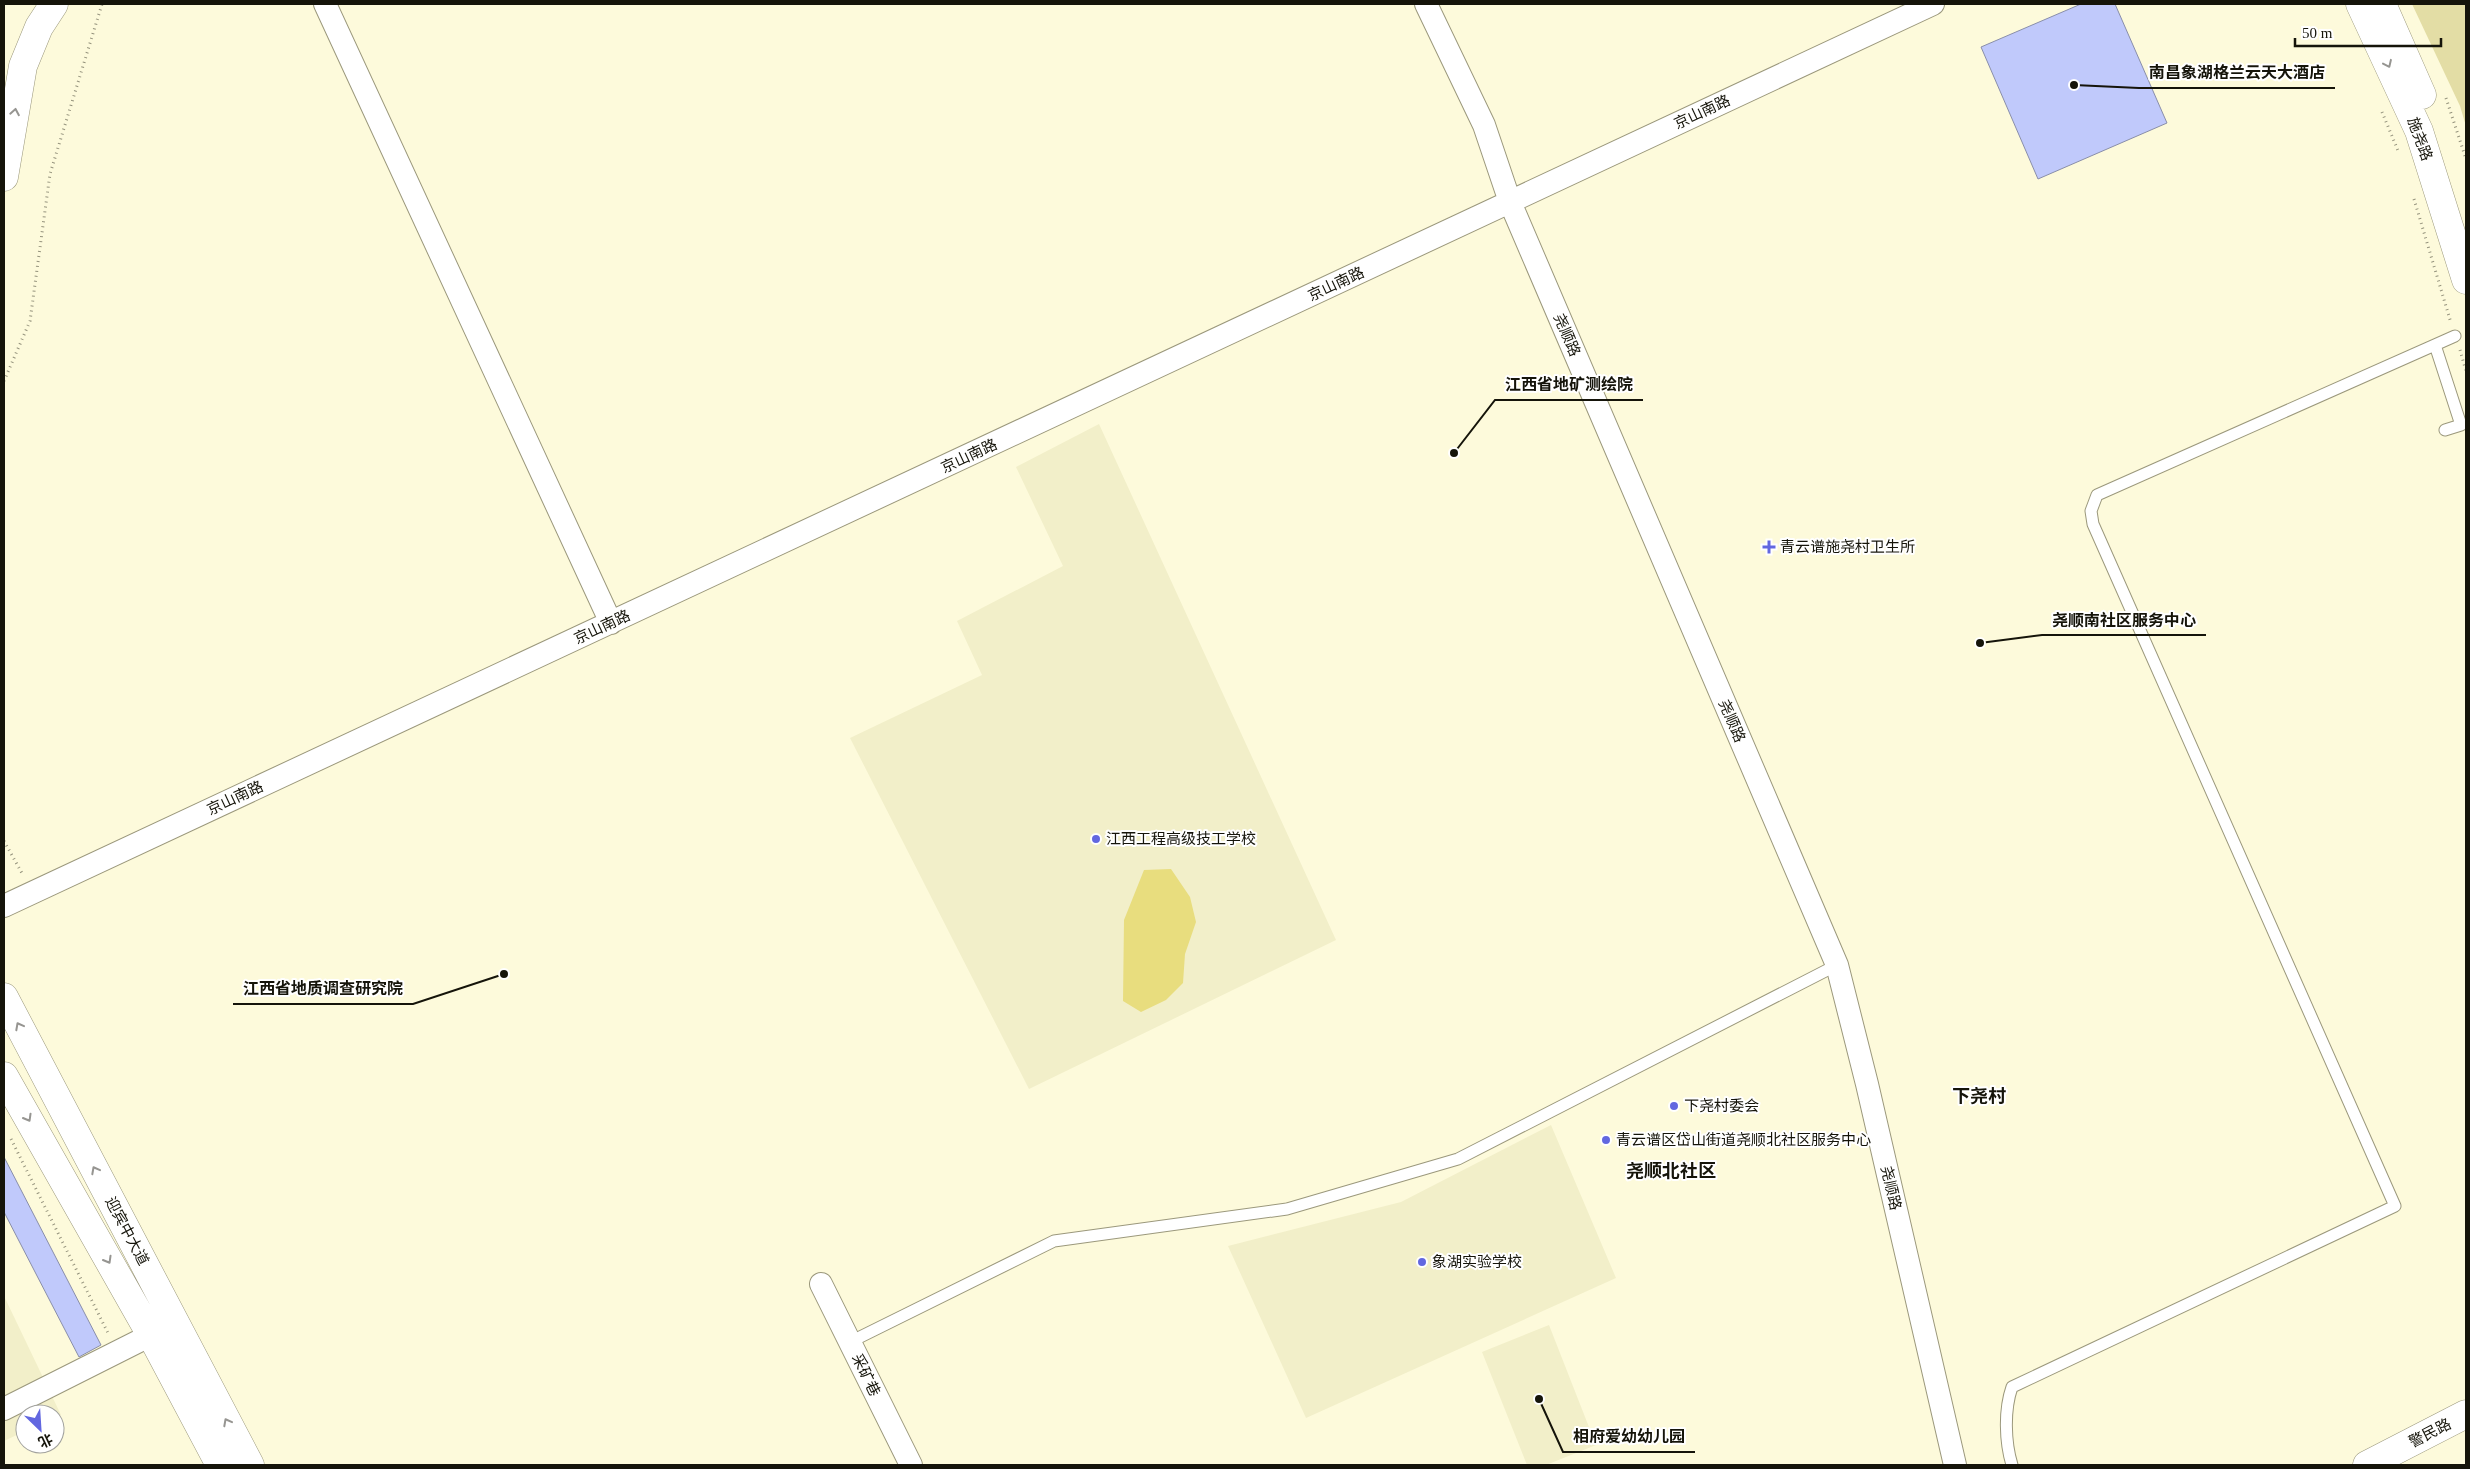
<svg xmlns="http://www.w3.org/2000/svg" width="2470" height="1469" viewBox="0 0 2470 1469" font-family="'Times New Roman','Noto Sans SC',serif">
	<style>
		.built { fill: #f2efc9 }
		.green { fill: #e3dda5 }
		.water { fill: #e8dd7e }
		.building { fill: #c0c9fb; stroke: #898ea9 }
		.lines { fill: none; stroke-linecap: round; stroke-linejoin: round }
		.service-casing { stroke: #9b987c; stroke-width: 13 }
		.minor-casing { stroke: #9b987c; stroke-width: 24 }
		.tertiary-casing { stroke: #9b987c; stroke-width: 29 }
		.primary-casing { stroke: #9b987c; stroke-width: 29 }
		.trunk-casing { stroke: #9b987c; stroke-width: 29 }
		.path { stroke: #95937d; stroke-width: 3; stroke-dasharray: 1 4; stroke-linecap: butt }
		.service { stroke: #fff; stroke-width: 11 }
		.minor { stroke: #fff; stroke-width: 22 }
		.tertiary { stroke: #fff; stroke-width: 28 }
		.primary { stroke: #fff; stroke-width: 28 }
		.trunk { stroke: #fff; stroke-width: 28 }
		.oneway { stroke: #969591 }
		.poi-dot { fill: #6267e0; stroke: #fff; stroke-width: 2 }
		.labels { text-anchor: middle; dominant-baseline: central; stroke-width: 4; stroke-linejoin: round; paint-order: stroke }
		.street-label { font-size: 15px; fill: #15140a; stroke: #fff }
		.poi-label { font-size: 15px; fill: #15140a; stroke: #fff; text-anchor: start }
		.quarter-label { font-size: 18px; font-weight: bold; fill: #15140a; stroke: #fff }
		.leader { fill: none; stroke: #15140a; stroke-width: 2 }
		.callout-dot { fill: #15140a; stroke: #fff; stroke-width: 2 }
		.callout-label { font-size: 16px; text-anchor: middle; font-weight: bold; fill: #15140a; stroke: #fff; stroke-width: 4; stroke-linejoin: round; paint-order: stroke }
	</style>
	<rect width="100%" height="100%" fill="#fdfadb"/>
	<path class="built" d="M 1099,424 L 1336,940 L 1029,1089 L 850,738 L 982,675 L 957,621 L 1063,566 L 1016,467 Z
		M 1551,1125 L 1616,1278 L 1306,1418 L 1228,1246 L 1401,1202 Z
		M 4,1296 L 61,1415 L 55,1418 L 55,1414 L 25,1414 L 25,1431 L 4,1441 Z
		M 1549,1325 L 1596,1445 L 1546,1465 L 1527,1465 L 1482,1352 Z"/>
	<path class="green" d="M 2412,4 L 2466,4 L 2466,126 L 2460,106 Z"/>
	<path class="water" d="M 1171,869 L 1190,897 L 1196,922 L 1185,954 L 1183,983 L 1166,1000 L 1141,1012 L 1123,1001 L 1124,920 L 1144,870 Z"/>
	<path class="building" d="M 2081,4 L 2115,4 L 2167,123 L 2038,179 L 1981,47 Z
		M 4,1157 L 101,1345 L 79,1357 L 4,1212 Z"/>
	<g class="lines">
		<g class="service-casing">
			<path id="service" d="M 2435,345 L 2461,425 L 2445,430
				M 850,1342 L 1054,1241 L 1287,1209 L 1458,1159 L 1837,965
				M 2012,1465 C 2005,1442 2004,1410 2012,1387 L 2395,1206 L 2093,524 L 2091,511 L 2097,495 L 2455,336"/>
		</g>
		<g class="minor-casing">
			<path id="minor" d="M 325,4 L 611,623
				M 1426,4 L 1484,125 L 1510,202 L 1837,965 L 1867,1084 L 1955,1465
				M 4,906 L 1933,4
				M 821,1284 L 911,1465
				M 4,1409 L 151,1335"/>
		</g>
		<g class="tertiary-casing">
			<path id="tertiary" d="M 2367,1465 L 2466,1414"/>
		</g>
		<g class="primary-casing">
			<path id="primary" d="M 2360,4 L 2419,131 L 2466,280
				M 2382,4 L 2422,95"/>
		</g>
		<g class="trunk-casing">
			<path id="trunk" d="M 4,177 L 23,66 L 39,27 L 54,4
				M 4,997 L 250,1465
				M 4,1076 L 151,1335 L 220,1465"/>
		</g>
		<path class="path" d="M 2446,98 L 2466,159
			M 2382,112 L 2399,153
			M 2414,199 L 2451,323
			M 2460,350 L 2466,371
			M 4,381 L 30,321 L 50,174 L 102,4
			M 4,841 L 23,875
			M 11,1139 L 109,1335"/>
		<use href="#service" class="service"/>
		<use href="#minor" class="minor"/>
		<use href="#tertiary" class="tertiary"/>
		<use href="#primary" class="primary"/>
		<use href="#trunk" class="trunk"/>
	</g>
	<defs><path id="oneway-chevron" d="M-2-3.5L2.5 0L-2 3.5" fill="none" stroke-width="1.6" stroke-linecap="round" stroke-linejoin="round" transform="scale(1.25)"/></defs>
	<g class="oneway">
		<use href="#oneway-chevron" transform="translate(2388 64) rotate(65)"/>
		<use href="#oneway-chevron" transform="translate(15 112) rotate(-80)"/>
		<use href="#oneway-chevron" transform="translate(19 1026) rotate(-118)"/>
		<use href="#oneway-chevron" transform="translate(28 1118) rotate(60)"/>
		<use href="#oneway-chevron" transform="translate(95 1170) rotate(-118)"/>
		<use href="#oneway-chevron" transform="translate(108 1260) rotate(60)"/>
		<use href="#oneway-chevron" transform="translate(227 1422) rotate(-118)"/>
	</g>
	<g class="poi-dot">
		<path d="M1766.5 539.5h5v5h5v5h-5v5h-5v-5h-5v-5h5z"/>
		<circle cx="1096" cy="839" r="5"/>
		<circle cx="1674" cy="1106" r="5"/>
		<circle cx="1606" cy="1140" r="5"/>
		<circle cx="1422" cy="1262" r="5"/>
	</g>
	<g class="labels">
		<g class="street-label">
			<text transform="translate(1702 112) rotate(-25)">京山南路</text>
			<text transform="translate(2420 139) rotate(70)">施尧路</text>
			<text transform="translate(1336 284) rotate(-25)">京山南路</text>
			<text transform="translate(1567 335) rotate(67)">尧顺路</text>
			<text transform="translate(969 456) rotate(-25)">京山南路</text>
			<text transform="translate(602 627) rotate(-25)">京山南路</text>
			<text transform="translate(1732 721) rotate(67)">尧顺路</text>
			<text transform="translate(235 798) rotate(-25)">京山南路</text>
			<text transform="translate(1891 1188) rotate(77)">尧顺路</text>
			<text transform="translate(127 1231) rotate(62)">迎宾中大道</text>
			<text transform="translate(866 1375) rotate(64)">采矿巷</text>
			<text transform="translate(2430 1433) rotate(-27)">警民路</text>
		</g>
		<g class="poi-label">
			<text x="1780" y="547">青云谱施尧村卫生所</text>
			<text x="1106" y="839">江西工程高级技工学校</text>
			<text x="1684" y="1106">下尧村委会</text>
			<text x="1616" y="1140">青云谱区岱山街道尧顺北社区服务中心</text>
			<text x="1432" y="1262">象湖实验学校</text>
		</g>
		<g class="quarter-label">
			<text x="1979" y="1096">下尧村</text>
			<text x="1671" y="1171">尧顺北社区</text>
		</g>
	</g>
	<path class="leader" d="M2074 85L2139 88H2335M1454 453L1495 400H1643M1980 643L2042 635H2206M504 974L413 1004H233M1539 1399L1563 1452H1695"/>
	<g class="callout-dot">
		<circle cx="2074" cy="85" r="5"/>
		<circle cx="1454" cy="453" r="5"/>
		<circle cx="1980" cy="643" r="5"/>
		<circle cx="504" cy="974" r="5"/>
		<circle cx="1539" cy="1399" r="5"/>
	</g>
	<g class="callout-label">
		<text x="2237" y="78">南昌象湖格兰云天大酒店</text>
		<text x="1569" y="390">江西省地矿测绘院</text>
		<text x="2124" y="626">尧顺南社区服务中心</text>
		<text x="323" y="994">江西省地质调查研究院</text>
		<text x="1629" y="1442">相府爱幼幼儿园</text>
	</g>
	<rect width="2470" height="1469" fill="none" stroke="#15140a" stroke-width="10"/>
	<g transform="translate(40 1429) rotate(155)"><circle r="24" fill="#ffffff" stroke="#a1a19d"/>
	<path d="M0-4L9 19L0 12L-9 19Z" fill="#6267e0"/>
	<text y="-8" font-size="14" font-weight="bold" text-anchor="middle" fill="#15140a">北</text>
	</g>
	<path d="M2295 38v8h146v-8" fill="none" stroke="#15140a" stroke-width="2.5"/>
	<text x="2302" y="38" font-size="15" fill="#15140a" stroke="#ffffff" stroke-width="4" paint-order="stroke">50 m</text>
</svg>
